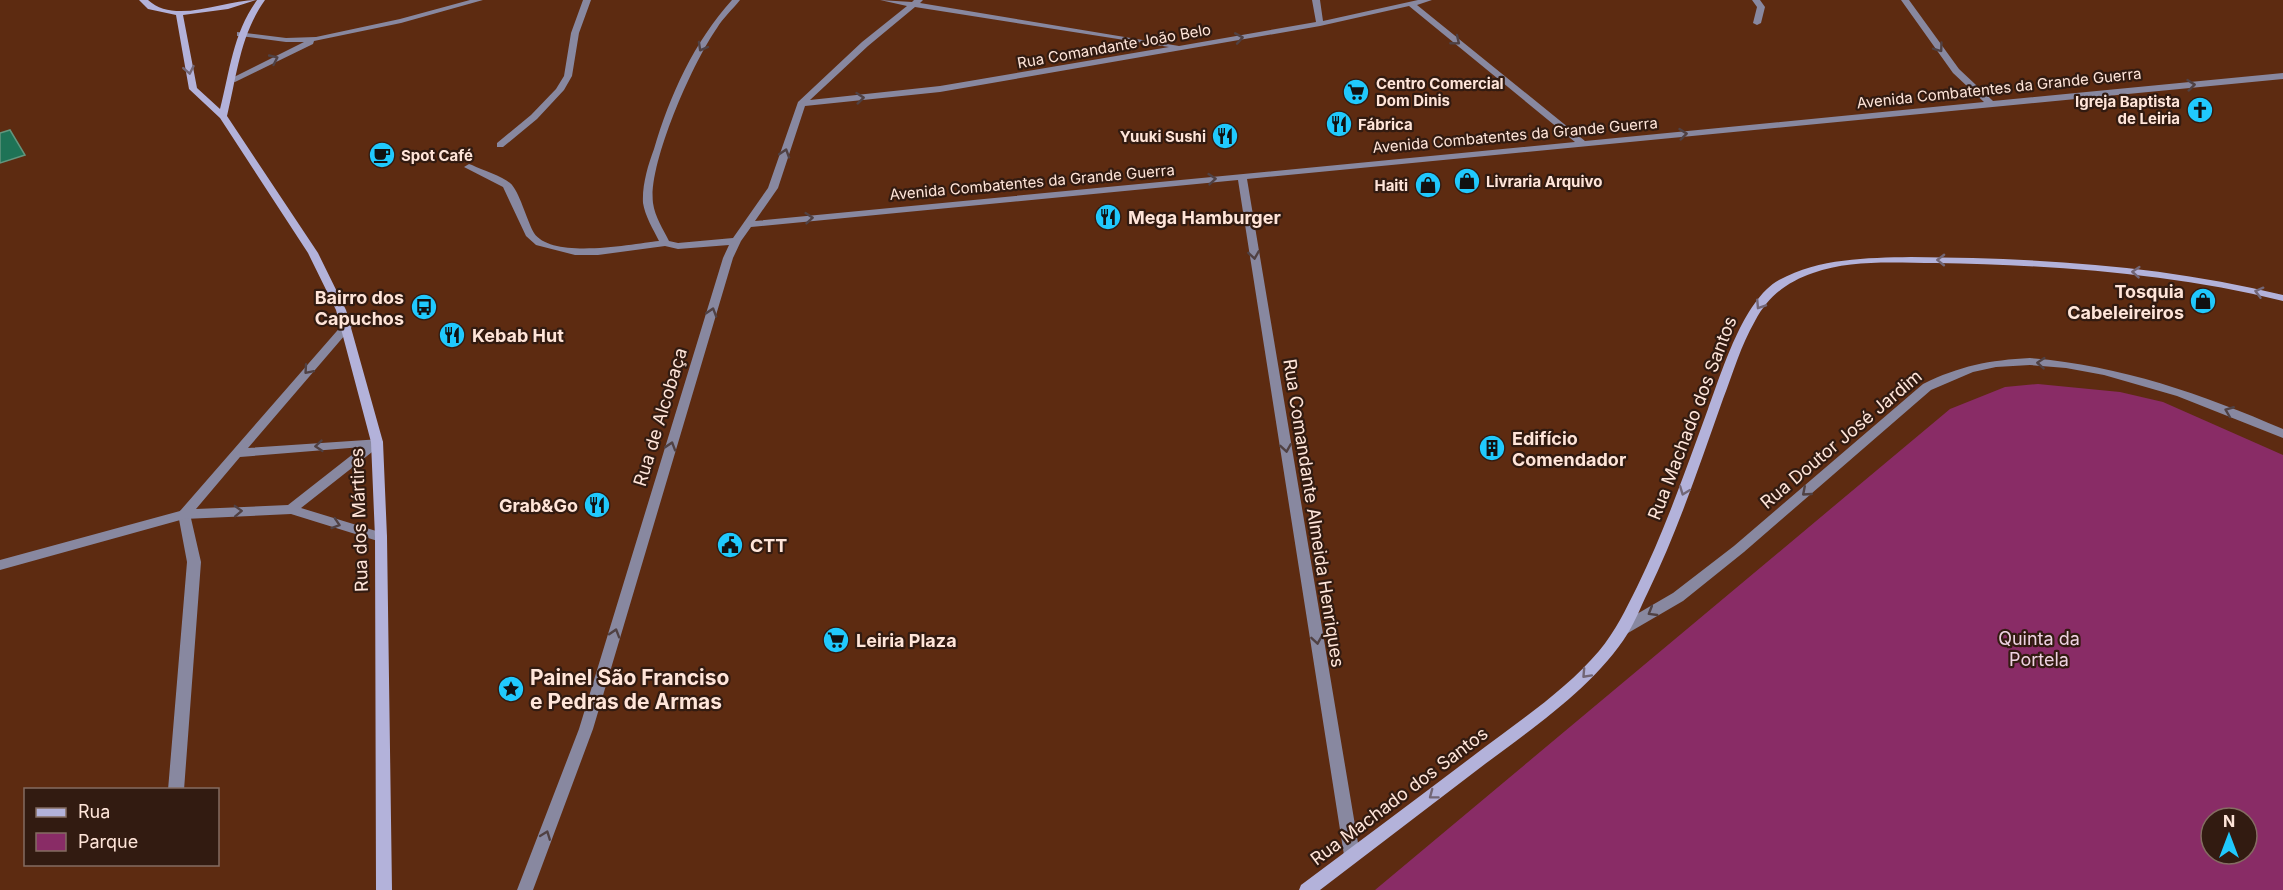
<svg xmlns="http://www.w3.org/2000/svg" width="2283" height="890" viewBox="0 0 2283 890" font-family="Inter,sans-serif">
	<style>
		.green { fill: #892c66; fill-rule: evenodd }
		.water { fill: #1e7356; stroke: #62957d; stroke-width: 1.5 }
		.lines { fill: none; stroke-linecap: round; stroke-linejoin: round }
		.lane { fill: #8888a0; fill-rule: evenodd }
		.street { fill: #8888a0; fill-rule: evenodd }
		.secondary { fill: #b3b2da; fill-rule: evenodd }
		.oneway { stroke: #504143 }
		.oneway2 { stroke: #726676 }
		.labels { text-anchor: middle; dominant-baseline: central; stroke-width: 4.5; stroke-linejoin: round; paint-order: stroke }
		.far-street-label { font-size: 15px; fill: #ffe5d9; stroke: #321b11 }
		.far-poi-label { font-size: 15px; font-weight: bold; fill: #ffe5d9; stroke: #321b11; text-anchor: start }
		.poi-label { font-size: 18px; font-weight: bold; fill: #ffe5d9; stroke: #321b11; text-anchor: start }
		.street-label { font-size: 18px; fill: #ffe5d9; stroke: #321b11 }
		.park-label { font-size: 18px; fill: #efd3e2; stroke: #321b11 }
		.near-poi-label { font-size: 21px; font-weight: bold; fill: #ffe5d9; stroke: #321b11; text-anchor: start }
	</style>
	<rect width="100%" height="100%" fill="#5d2b11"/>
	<path class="green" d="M 2038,384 L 2120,392 L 2163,402 L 2283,455 L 2283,890 L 1375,890 L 1950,409 L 2005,387 ZM 2211,818 L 2247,818 L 2247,854 L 2211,854 Z"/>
	<path class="water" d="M 10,130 L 25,155 L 0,163 L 0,133 Z"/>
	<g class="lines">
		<path class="lane" d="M 184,509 L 188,511 L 190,514 L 201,562 L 184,790 L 168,790 L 187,562 L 178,514 L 180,511 Z"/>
		<path class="street" d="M 470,0 L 483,0 L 401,23 L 314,41 L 313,44 L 235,82 L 228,80 L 304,42 L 286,42 L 240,36 L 237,36 L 237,32 L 286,38 L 316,37 L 400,19 Z
			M 583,0 L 591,0 L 579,33 L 572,76 L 564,90 L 537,119 L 503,147 L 497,147 L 497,143 L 531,115 L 556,89 L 564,76 L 571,33 Z
			M 732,0 L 740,0 C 732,10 723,18 717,28 C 693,62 648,163 653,203 C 655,217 663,229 669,241 L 678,243 L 733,238 L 768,188 L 798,102 L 862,42 L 907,6 L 880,0 L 912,2 L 914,0 L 923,0 L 920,3 L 1179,46 L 1316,22 L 1312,0 L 1320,0 L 1323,21 L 1418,0 L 1432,0 L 1417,5 L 1585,141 L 1984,102 L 1953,73 L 1901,0 L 1909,0 L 1959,69 L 1993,101 L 2283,73 L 2283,79 L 1247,179 L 1360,855 L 1358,860 L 1352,862 L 1346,860 L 1344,855 L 1238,180 L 751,227 L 741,241 L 733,258 L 593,729 L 533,890 L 517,890 L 579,729 L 723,258 L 729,245 L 678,249 L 665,246 L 598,255 L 575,255 L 536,245 L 526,236 L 503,187 L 464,167 L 469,164 L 472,165 C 482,170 502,176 510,183 C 519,190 527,221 534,233 C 552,260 632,244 659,241 C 653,229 645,216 643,203 C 642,185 648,165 654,149 C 670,95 694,42 732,0 ZM 1409,6 L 1575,142 L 755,221 L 778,188 L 805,106 L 940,92 L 1320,26 ZM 915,7 L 1169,47 L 940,86 L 810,100 L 868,46 Z
			M 1752,0 L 1760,0 L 1765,7 L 1761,23 L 1757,25 L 1753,23 L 1757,7 Z
			M 347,323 L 352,326 L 351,328 L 248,448 L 381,439 L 383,442 L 381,445 L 301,508 L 386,534 L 387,537 L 386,540 L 381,542 L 291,514 L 184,519 L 0,570 L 0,560 L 180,511 L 343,324 ZM 362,447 L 288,505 L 196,509 L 240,457 Z
			M 2030,358 C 2119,365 2202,394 2283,429 L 2283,438 L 2177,396 L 2104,375 L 2066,368 L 2030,365 L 1996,367 L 1973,372 L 1931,390 L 1744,552 L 1683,601 L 1628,633 L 1623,635 L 1618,633 L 1616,629 L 1618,625 L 1673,593 L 1734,546 L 1923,384 C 1959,366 1990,360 2030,358 Z"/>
		<path class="secondary" d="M 139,0 L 148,0 C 175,25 224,0 256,0 L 228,9 L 183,15 L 197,88 L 220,109 C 230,70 233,33 257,0 L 265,0 C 240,35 237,75 227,116 L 318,253 L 346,310 L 383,442 L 387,537 L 392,890 L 376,890 L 375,537 L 371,442 L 336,310 L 308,253 L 220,118 L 189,89 L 176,15 L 148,9 Z
			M 1911,257 C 2036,258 2161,265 2283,295 L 2283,301 C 2170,273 2052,265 1936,263 C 1896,263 1851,259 1813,273 C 1787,282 1768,296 1755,321 C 1741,345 1733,373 1723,399 C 1700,464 1678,530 1648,592 C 1641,606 1636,620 1628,633 C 1596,685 1533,728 1485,764 C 1430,806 1375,848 1320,890 L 1299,890 L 1301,885 C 1360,841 1419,797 1477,753 C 1518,722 1566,690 1599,651 C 1615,632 1626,609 1637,587 C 1665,530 1686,469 1708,409 C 1722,372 1743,300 1779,280 C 1820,258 1866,258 1911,257 Z"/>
	</g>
	<defs><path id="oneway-chevron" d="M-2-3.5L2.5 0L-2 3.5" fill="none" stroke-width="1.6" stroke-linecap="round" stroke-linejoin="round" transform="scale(1.5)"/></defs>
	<g class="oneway">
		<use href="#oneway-chevron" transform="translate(1239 38) rotate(-10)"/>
		<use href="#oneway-chevron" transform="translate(1456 41) rotate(39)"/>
		<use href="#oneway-chevron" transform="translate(702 47) rotate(119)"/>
		<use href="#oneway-chevron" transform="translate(1939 48) rotate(54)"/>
		<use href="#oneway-chevron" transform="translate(274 59) rotate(-25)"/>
		<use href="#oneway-chevron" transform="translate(2191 85) rotate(-6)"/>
		<use href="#oneway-chevron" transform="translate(860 98) rotate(-6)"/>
		<use href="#oneway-chevron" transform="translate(1683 134) rotate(-6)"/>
		<use href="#oneway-chevron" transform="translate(785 153) rotate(-72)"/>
		<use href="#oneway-chevron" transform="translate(1212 179) rotate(-5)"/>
		<use href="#oneway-chevron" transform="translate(809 218) rotate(-5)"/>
		<use href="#oneway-chevron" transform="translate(1254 255) rotate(81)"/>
		<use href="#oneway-chevron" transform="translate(712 312) rotate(-73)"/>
		<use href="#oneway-chevron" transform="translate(2041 363) rotate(-176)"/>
		<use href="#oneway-chevron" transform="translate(308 370) rotate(131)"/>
		<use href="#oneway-chevron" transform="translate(2229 411) rotate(-158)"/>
		<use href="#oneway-chevron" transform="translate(319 446) rotate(175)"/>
		<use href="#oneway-chevron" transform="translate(671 446) rotate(-73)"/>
		<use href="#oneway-chevron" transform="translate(1286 448) rotate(81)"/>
		<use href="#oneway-chevron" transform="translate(1806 492) rotate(139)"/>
		<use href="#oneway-chevron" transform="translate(238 511) rotate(-2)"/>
		<use href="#oneway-chevron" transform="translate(336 524) rotate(18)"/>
		<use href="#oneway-chevron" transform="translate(1652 612) rotate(149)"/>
		<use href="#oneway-chevron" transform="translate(615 633) rotate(-73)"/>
		<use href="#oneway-chevron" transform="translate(1317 640) rotate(81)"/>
		<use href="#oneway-chevron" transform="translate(546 835) rotate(-69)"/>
	</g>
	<g class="oneway2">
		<use href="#oneway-chevron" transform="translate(189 70) rotate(79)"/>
		<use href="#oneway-chevron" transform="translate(1941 260) rotate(-179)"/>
		<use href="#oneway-chevron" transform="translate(2136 272) rotate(-176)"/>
		<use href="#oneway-chevron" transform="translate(2259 292) rotate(-165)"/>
		<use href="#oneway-chevron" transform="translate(1760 305) rotate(123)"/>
		<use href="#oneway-chevron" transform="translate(1684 491) rotate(111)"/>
		<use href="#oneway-chevron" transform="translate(1586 674) rotate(133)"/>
		<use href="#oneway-chevron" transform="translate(1433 795) rotate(143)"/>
	</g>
	<defs>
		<g id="supermarket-disc" transform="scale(1.35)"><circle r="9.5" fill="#20c9fd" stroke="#321b11"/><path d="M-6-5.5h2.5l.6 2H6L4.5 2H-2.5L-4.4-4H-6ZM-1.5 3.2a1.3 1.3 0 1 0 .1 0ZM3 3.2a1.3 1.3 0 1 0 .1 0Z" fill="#111"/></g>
		<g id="church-disc" transform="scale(1.35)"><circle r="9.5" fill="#20c9fd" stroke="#321b11"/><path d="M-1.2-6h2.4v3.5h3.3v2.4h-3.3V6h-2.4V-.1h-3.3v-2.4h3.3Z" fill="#111"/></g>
		<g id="restaurant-disc" transform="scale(1.35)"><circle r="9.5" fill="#20c9fd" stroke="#321b11"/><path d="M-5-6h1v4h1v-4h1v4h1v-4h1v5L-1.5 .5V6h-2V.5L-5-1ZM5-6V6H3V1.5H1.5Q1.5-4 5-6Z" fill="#111"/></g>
		<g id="cafe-disc" transform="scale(1.35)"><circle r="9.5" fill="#20c9fd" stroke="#321b11"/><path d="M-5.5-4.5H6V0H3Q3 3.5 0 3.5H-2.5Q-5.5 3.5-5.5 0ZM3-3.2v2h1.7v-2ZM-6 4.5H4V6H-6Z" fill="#111"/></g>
		<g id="shop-disc" transform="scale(1.35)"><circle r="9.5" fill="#20c9fd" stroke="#321b11"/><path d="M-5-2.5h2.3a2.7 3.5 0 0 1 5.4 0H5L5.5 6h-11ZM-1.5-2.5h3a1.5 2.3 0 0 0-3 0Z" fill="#111"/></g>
		<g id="bus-disc" transform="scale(1.35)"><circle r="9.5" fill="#20c9fd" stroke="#321b11"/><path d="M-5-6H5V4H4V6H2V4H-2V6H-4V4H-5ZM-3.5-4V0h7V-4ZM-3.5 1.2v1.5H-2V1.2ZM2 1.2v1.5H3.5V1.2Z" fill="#111"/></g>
		<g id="building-disc" transform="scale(1.35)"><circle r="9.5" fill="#20c9fd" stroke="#321b11"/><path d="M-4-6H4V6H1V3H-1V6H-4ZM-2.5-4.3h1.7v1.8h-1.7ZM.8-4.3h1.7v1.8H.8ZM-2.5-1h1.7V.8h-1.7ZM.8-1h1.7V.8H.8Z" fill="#111"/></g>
		<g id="civic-disc" transform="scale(1.35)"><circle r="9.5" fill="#20c9fd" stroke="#321b11"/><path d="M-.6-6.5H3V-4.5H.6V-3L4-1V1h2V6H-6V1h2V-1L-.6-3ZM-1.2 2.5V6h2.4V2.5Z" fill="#111"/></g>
		<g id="sight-disc" transform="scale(1.35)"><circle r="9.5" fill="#20c9fd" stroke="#321b11"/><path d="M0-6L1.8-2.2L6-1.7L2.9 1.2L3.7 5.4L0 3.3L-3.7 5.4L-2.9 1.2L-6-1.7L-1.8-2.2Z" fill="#111"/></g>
	</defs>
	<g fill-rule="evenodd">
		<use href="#supermarket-disc" x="1356" y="92"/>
		<use href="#church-disc" x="2200" y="110"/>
		<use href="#restaurant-disc" x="1339" y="124"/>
		<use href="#restaurant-disc" x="1225" y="136"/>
		<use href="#cafe-disc" x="382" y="155"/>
		<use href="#shop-disc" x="1467" y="181"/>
		<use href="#shop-disc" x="1428" y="185"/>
		<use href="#restaurant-disc" x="1108" y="217"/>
		<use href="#shop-disc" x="2203" y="301"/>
		<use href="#bus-disc" x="424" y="307"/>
		<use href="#restaurant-disc" x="452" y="335"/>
		<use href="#building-disc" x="1492" y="448"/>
		<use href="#restaurant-disc" x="597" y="505"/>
		<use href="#civic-disc" x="730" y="545"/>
		<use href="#supermarket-disc" x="836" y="640"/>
		<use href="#sight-disc" x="511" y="689"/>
	</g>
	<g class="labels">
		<g class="far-street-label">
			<text transform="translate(1114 46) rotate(-10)">Rua Comandante João Belo</text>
			<text transform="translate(1999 88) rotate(-6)">Avenida Combatentes da Grande Guerra</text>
			<text transform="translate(1515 135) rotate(-5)">Avenida Combatentes da Grande Guerra</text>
			<text transform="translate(1032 182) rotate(-5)">Avenida Combatentes da Grande Guerra</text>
		</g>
		<g class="far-poi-label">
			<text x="1376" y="83">Centro Comercial<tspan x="1376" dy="17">Dom Dinis</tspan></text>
			<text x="2180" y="101" text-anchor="end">Igreja Baptista<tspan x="2180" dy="17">de Leiria</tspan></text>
			<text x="1358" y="124">Fábrica</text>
			<text x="1206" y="136" text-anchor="end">Yuuki Sushi</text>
			<text x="401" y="155">Spot Café</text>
			<text x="1486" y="181">Livraria Arquivo</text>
			<text x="1408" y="185" text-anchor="end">Haiti</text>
		</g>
		<g class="poi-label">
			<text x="1128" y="217">Mega Hamburger</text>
			<text x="2184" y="291" text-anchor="end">Tosquia<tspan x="2184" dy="21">Cabeleireiros</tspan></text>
			<text x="404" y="297" text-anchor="end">Bairro dos<tspan x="404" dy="21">Capuchos</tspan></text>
			<text x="472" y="335">Kebab Hut</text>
			<text x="1512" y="438">Edifício<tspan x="1512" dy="21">Comendador</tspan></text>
			<text x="578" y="505" text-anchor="end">Grab&amp;Go</text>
			<text x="750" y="545">CTT</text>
			<text x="856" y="640">Leiria Plaza</text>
		</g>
		<g class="street-label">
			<text transform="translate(660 417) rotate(-73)">Rua de Alcobaça</text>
			<text transform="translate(1692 418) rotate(-69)">Rua Machado dos Santos</text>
			<text transform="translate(1841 439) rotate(-40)">Rua Doutor José Jardim</text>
			<text transform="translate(1314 513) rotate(81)">Rua Comandante Almeida Henriques</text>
			<text transform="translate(359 520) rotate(-92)">Rua dos Mártires</text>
			<text transform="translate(1399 796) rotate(-37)">Rua Machado dos Santos</text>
		</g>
		<g class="park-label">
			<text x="2039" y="638">Quinta da<tspan x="2039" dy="21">Portela</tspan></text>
		</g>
		<g class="near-poi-label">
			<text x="530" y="677">Painel São Franciso<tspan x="530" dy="24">e Pedras de Armas</tspan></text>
		</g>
	</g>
	<rect x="24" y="788" width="195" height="78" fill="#321b11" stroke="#846c61" stroke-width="1.5"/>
	<rect x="36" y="808" width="30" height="9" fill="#b3b2da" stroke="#846c61" stroke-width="1.5"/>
	<text x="78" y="818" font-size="18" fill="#ffe5d9">Rua</text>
	<rect x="36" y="833" width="30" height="18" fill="#892c66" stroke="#846c61" stroke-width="1.5"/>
	<text x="78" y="848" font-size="18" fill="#ffe5d9">Parque</text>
	<g transform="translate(2229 836)"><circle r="28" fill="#321b11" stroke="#846c61" stroke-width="1.5"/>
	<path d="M0-4.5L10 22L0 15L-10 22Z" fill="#20c9fd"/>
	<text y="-9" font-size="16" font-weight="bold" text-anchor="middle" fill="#ffe5d9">N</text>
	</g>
</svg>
